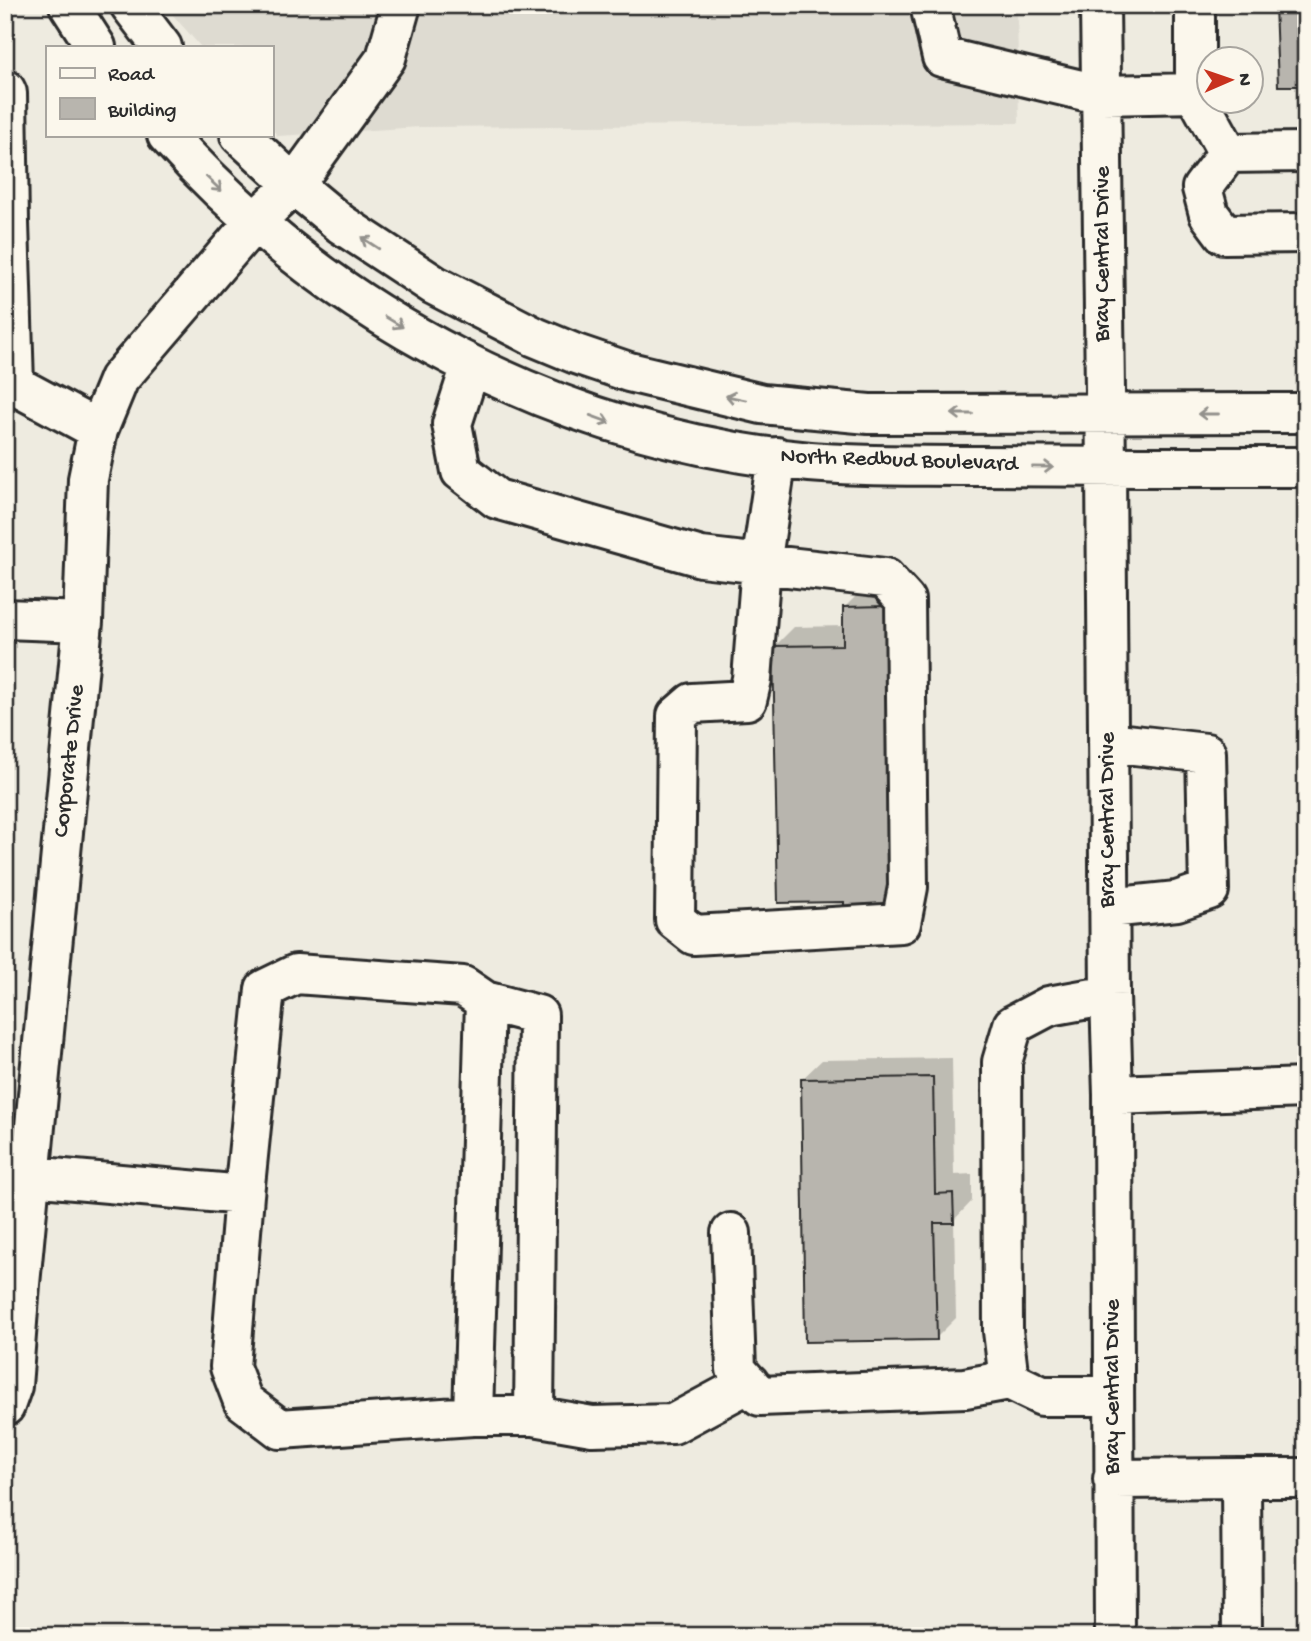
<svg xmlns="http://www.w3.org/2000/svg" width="1311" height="1641" viewBox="0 0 1311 1641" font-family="'Gochi Hand',sans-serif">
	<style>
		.built { fill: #dedbd1 }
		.shadow { fill: #0003 }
		.building { fill: #b8b5ae; stroke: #2b2b2b; stroke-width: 2 }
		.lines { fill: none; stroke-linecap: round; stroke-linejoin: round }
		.minor-casing { stroke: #2b2b2b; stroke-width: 44 }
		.minor { stroke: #fbf7ec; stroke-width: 38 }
		.oneway { stroke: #93918c }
		.labels { text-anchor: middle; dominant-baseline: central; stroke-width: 5; stroke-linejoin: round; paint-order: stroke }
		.street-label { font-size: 23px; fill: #2b2b2b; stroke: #fbf7ec }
	</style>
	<rect width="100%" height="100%" fill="#eeebe0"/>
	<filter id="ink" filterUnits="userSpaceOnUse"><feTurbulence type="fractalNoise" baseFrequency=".0143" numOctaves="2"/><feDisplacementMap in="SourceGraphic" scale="14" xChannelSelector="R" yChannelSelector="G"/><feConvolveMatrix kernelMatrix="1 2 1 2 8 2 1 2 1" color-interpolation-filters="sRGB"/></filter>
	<g filter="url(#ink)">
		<path class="built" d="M 164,5 L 1017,5 L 1019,123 L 420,127 L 278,136 L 271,128 L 271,47 L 201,47 Z"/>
		<path class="shadow" d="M 904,587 L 910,892 L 846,900 L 774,647 L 794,627 L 845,626 L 844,608 L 864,588 Z
			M 952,1058 L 954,1175 L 972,1174 L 972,1201 L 954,1220 L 956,1318 L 936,1338 L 802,1079 L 822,1060 Z"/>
		<path class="building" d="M 1275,5 L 1306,5 L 1306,86 L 1278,86 Z
			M 885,606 L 891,914 L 844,914 L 844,902 L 778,903 L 773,646 L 843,645 L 843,607 Z
			M 933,1077 L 935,1194 L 953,1193 L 954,1223 L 934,1223 L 937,1340 L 805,1342 L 801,1079 Z"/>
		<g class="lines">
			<g class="minor-casing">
				<path id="minor" d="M 69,5 L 96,47
					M 130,5 L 162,47
					M 930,5 L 942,57 L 1102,95 L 1195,93 L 1228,153 L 1306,152
					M 1100,5 L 1106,467 L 1110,995 L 1113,1095 L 1115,1636
					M 1195,5 L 1195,93
					M 5,89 L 7,93 L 9,223 L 14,384
					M 167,135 C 331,318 565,439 810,462 C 865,467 921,465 977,466 C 1087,467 1196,467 1306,467
					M 240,135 L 294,185 L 341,224 L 434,285 L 535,337 L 576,354 L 629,372 L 762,404 L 869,414 L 1306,413
					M 1228,153 L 1202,188 L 1209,214 L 1224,234 L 1306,233
					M 471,365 L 452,424 L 461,471 L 497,499 L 701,557 L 885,578 L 905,600 L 908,887 L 901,923 L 694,935 L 675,920 L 677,716 L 692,703 L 747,700 L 752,679 L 761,565 L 777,457
					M 5,380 L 98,430
					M 5,619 L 83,622
					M 1108,742 L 1206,753 L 1209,890 L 1177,901 L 1109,908
					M 1110,995 L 1049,1006 L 1013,1025 L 1002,1062 L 1003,1331 L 1009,1380 L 1042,1396 L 1113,1396
					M 1113,1095 L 1306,1088
					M 30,1176 L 244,1195 L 265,989 L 296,974 L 463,986 L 485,1001 L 473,1416 L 280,1429 L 243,1401 L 230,1367 L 244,1195
					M 731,1233 L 736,1369 L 760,1396 L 965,1388 L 1009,1380
					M 5,1406 L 12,1386 L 20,1284 L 83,622 L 88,479 L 98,430 L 119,379 L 254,222 L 294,185 L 386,58 L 401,5
					M 473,1416 L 534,1416 L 538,1015 L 485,1001
					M 534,1416 L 592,1426 L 673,1424 L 749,1383
					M 1241,1478 L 1306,1478
					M 1113,1479 L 1241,1478 L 1242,1636"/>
			</g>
			<use href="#minor" class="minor"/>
		</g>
		<defs><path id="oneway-shaft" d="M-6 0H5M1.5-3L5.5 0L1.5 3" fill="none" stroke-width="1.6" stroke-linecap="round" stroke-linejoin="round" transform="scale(1.75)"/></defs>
		<g class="oneway">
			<use href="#oneway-shaft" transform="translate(214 184) rotate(43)"/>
			<use href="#oneway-shaft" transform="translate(370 243) rotate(-147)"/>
			<use href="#oneway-shaft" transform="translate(394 322) rotate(31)"/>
			<use href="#oneway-shaft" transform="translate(736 398) rotate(-168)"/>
			<use href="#oneway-shaft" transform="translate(962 414) rotate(-180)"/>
			<use href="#oneway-shaft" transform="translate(1208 414) rotate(180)"/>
			<use href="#oneway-shaft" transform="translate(600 419) rotate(20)"/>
			<use href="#oneway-shaft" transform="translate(1043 467) rotate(1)"/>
		</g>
	</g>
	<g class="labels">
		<g class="street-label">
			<text transform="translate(1103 254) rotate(-90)">Bray Central Drive</text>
			<text transform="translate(899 461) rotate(2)">North Redbud Boulevard</text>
			<text transform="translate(70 761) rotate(-84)">Corporate Drive</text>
			<text transform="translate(1108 820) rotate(-90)">Bray Central Drive</text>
			<text transform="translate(1113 1387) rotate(-90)">Bray Central Drive</text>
		</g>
	</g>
	<rect width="1311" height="1641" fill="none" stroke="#fbf7ec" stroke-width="28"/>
	<rect x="14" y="14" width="1283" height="1613" fill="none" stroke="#2b2b2b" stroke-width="2.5" filter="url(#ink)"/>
	<rect x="46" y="46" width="228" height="91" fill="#fbf7ec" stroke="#a8a59f" stroke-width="2"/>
	<rect x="60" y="68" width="35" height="10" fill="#fbf7ec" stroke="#a8a59f" stroke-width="2"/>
	<text x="108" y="80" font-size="21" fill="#2b2b2b">Road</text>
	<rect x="60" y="98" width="35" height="21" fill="#b8b5ae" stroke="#a8a59f" stroke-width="2"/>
	<text x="108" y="116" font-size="21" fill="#2b2b2b">Building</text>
	<g transform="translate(1230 80) rotate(88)"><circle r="33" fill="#fbf7ec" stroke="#a8a59f" stroke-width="2"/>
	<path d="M0-5L12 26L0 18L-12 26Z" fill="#c8321e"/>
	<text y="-10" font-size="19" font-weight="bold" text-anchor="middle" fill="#2b2b2b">N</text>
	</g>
</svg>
